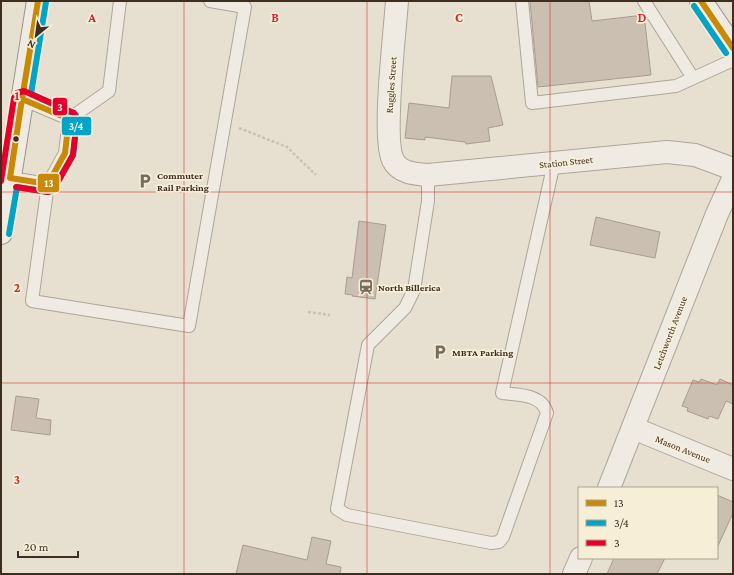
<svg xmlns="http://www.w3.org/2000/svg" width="734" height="575" viewBox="0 0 734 575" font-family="'Crimson Pro',serif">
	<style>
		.building { fill: #cbbfb2; stroke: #a89c90 }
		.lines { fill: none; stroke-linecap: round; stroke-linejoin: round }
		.service-casing { stroke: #ada599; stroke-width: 14 }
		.minor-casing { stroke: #ada599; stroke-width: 24 }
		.secondary-casing { stroke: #9c958a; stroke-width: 24 }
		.path { stroke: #c8c2b9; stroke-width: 2.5; stroke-dasharray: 3 2; stroke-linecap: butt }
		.service { stroke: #efebe3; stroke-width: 12 }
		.minor { stroke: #efebe3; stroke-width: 22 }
		.secondary { stroke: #efebe3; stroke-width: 22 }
		.bus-1-casing { stroke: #f7eed8; stroke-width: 9 }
		.bus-2-casing { stroke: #f7eed8; stroke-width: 9 }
		.bus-3-casing { stroke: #f7eed8; stroke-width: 9 }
		.bus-1 { stroke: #c88808; stroke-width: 6 }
		.bus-2 { stroke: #03a3c5; stroke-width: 6 }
		.bus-3 { stroke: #e4002b; stroke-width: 6 }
		.grid { fill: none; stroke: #d62828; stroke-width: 1; stroke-opacity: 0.55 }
		.bus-dot { fill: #3d2e20; stroke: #f7eed8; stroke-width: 1.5 }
		.labels { text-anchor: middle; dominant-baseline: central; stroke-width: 3.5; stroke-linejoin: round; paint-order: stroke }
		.street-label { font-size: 10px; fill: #3d2e20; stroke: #f7eed8 }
		.poi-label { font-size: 10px; font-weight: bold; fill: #3d2e20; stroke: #f7eed8; text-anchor: start }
		.grid-label { font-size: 13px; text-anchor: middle; font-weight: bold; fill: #d62828; stroke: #f7eed8; stroke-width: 3.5; stroke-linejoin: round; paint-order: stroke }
		.line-badge { stroke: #f7eed8; stroke-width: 1.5 }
		.badge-label { font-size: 11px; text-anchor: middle; font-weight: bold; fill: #fff }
	</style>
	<rect width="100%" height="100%" fill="#e7e0d1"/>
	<path class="building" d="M 530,1 L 589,1 L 592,21 L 644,15 L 651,75 L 538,87 Z
		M 452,76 L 491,76 L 503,125 L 488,128 L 490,141 L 466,144 L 465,142 L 425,137 L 425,140 L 405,138 L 409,103 L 449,108 Z
		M 596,217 L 660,232 L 655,258 L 590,245 Z
		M 359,221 L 386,225 L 375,299 L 352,296 L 353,295 L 345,294 L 347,277 L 352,278 Z
		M 701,379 L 717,385 L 720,379 L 733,385 L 733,404 L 726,401 L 718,419 L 709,416 L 708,419 L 687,411 L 688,408 L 682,406 L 693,380 L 699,382 Z
		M 16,396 L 39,399 L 36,418 L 51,420 L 50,435 L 11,430 Z
		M 717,495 L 733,502 L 733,513 L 717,548 Z
		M 312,537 L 331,541 L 326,564 L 341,567 L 340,574 L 236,574 L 243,545 L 307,560 Z
		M 614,558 L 665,558 L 657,574 L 607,574 Z"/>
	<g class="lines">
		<g class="service-casing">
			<path id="service" d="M 120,1 L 109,91 L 69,119 L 65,153 L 48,184 L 32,301 L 189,326 L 245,7 L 210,1
				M 522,1 L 532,103 L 676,86 L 733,60
				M 644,1 L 693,78
				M 22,99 L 69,119
				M 428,175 L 428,201 L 414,290 L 405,308 L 368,345 L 337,509 L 347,515 L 491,543 L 499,542 L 503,537 L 547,413 C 542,394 518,395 502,393 L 554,163
				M 10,178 L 48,184"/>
		</g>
		<g class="minor-casing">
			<path id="minor" d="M 397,1 C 395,31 382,139 393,160 C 399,173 415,174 428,175 L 667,152 L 695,155 L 733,169
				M 633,428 L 733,469
				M 609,488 L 717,214 L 733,179
				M 574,574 L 581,558"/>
		</g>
		<g class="secondary-casing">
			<path id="secondary" d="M 701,1 L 733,48
				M 1,233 L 38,1"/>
		</g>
		<path class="path" d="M 239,128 L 287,147 L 316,175
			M 308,312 L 330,315"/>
		<use href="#service" class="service"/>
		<use href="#minor" class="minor"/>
		<use href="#secondary" class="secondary"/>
		<g class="bus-1-casing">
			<path id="bus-1" d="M 701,1 L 733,48
				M 22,99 L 69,119 L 65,153 L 48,184 L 10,178 Z
				M 22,99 L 38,1"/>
		</g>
		<g class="bus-2-casing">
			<path id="bus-2" d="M 694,6 L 726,53
				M 9,234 L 17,187 L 48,192 L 52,191 L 73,155 L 77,120 L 76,115 L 31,94 L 46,2"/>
		</g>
		<g class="bus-3-casing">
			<path id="bus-3" d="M 1,181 L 14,98 L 17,93 L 24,91 L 74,113 L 77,119 L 73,155 L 54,189 L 48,192 L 16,187"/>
		</g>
		<use href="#bus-1" class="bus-1"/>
		<use href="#bus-2" class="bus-2"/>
		<use href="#bus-3" class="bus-3"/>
	</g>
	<path class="grid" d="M 184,1 L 184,574M 367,1 L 367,574M 550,1 L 550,574M 1,192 L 733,192M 1,383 L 733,383"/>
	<defs>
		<g id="parking-bare" transform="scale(1.2)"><path d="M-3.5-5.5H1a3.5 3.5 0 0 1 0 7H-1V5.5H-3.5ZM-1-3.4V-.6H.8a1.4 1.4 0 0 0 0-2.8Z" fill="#786c5e" stroke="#f7eed8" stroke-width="2.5" paint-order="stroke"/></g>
		<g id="station-bare" transform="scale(1.2)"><path d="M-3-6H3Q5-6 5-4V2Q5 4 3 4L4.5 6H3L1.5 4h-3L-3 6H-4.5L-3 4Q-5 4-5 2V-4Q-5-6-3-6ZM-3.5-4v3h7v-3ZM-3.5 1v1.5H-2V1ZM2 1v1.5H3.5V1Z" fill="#786c5e" stroke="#f7eed8" stroke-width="2.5" paint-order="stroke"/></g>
	</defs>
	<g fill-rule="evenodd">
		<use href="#parking-bare" x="145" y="181"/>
		<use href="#station-bare" x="366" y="287"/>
		<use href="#parking-bare" x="440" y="352"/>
	</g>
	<circle class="bus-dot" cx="16" cy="139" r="3.5"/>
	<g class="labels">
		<g class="street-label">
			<text transform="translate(391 85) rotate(-86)">Ruggles Street</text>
			<text transform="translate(566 162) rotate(-6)">Station Street</text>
			<text transform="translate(670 333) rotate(-69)">Letchworth Avenue</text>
			<text transform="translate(683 449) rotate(22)">Mason Avenue</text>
		</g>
		<g class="poi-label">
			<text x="157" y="175">Commuter<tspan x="157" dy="12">Rail Parking</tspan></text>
			<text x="378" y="287">North Billerica</text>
			<text x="452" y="352">MBTA Parking</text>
		</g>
	</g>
	<g class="grid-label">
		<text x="92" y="22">A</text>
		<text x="275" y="22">B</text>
		<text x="459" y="22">C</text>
		<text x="642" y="22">D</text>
		<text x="17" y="100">1</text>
		<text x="17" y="292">2</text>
		<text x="17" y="484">3</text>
	</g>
	<g class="line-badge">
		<rect x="52" y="97" width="16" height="19" rx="4" fill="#e4002b"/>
		<rect x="61" y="116" width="31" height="20" rx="4" fill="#03a3c5"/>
		<rect x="37" y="173" width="23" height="20" rx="4" fill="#c88808"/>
	</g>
	<g class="badge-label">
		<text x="60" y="111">3</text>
		<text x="76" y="130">3/4</text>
		<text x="49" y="187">13</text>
	</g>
	<rect width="734" height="575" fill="none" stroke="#3d2e20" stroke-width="4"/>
	<rect x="578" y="487" width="140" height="72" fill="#f7eed8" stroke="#ada18e"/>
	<rect x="586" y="500" width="20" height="6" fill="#c88808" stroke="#ada18e"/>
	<text x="614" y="507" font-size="12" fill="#3d2e20">13</text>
	<rect x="586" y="520" width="20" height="6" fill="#03a3c5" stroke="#ada18e"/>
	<text x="614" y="527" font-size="12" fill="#3d2e20">3/4</text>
	<rect x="586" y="540" width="20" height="6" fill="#e4002b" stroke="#ada18e"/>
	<text x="614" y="547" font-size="12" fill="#3d2e20">3</text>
	<g transform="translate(36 36) rotate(209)" stroke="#f7eed8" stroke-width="3" paint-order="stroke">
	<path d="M0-3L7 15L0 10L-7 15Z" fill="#3d2e20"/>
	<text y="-6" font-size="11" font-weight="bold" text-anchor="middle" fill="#3d2e20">N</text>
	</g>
	<path d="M18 551v6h60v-6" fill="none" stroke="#3d2e20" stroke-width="2"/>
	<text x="24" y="551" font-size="12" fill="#3d2e20" stroke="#f7eed8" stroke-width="3" paint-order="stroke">20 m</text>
</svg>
